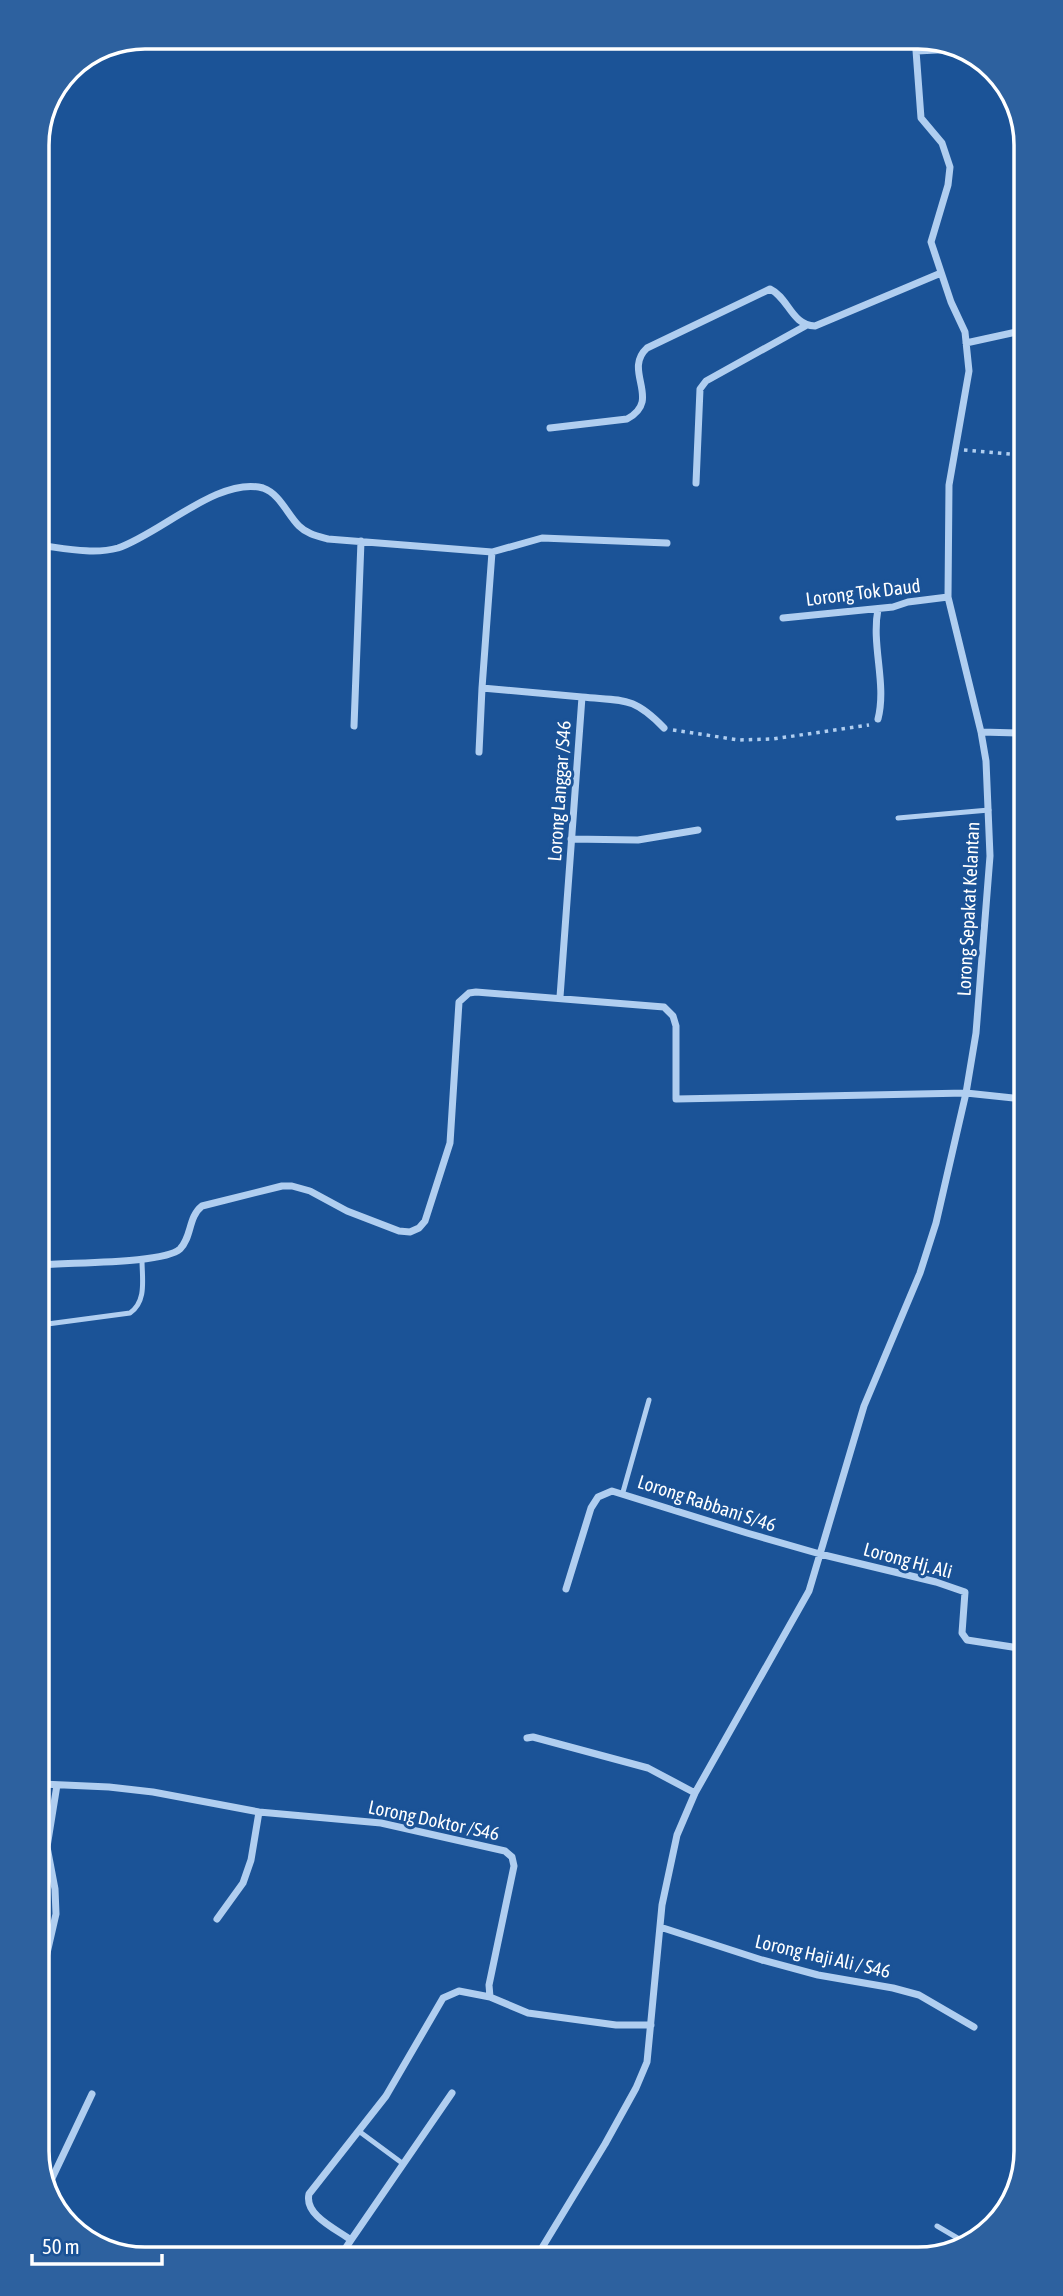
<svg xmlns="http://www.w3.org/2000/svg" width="1063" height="2296" viewBox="0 0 1063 2296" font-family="'Asap Condensed',sans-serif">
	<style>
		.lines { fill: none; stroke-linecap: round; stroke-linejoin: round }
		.path { stroke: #b0cef0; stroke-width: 3.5; stroke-dasharray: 3.5 5; stroke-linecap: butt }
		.service { stroke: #b0cef0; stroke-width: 5 }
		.minor { stroke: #b0cef0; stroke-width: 7 }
		.labels { text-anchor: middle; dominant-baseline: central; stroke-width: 6; stroke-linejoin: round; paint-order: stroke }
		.street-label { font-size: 19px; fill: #fff; stroke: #1b5397 }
		.rim { fill: none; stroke: #fff; stroke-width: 3.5 }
	</style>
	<rect width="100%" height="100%" fill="#1b5397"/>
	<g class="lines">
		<path class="path" d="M 964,450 L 1021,455
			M 673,730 L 739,740 L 773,739 L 869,725"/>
		<path class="service" d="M 898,818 L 989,810
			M 40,1325 L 130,1313 C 147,1301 142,1279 142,1260
			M 623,1492 L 649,1400
			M 360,2132 L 402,2163
			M 937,2226 L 966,2243"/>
		<path class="minor" d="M 917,51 L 956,49
			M 37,143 L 39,151
			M 966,343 L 1021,331
			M 550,428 L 627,419 C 663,400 622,371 647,348 L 770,289 C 789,298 791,325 815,326 L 941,273
			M 696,483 L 700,389 L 706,381 L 807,325
			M 38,545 C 63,548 93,555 118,548 C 160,534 219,476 263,488 C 280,494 287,514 299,526 C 307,534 317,536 328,539 L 492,552 L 482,688 L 582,697 L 560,997
			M 492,552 L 542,538 L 667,543
			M 783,618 L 893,607 L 908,602 L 948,597
			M 582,697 C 624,701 633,696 664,728
			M 878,719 C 887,683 871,646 878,609
			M 354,726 L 361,541
			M 981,732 L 1022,733
			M 479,752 L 482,688
			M 571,839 L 638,840 L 698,830
			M 40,1265 C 67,1262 164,1264 180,1249 C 192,1237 188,1217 202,1206 L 282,1186 L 292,1186 L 310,1191 L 347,1211 L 399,1231 L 410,1232 L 419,1228 L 425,1221 L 450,1143 L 459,1002 L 469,993 L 476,992 L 664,1007 L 673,1016 L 676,1026 L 676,1099 L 966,1093 L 1023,1099
			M 566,1589 L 591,1508 L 598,1497 L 612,1491 L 747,1533 L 820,1554 L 936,1582 L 965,1592 L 962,1633 L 967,1640 L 1025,1649
			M 527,1738 L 533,1737 L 648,1768 L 695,1793
			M 42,1784 L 109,1787 L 153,1792 L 259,1812 L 381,1823 L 505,1851 L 512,1857 L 514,1866 L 489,1985 L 490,1997 L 528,2013 L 616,2025 L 651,2025
			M 217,1919 L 243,1883 L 251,1860 L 259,1812
			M 660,1927 L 762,1960 L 818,1975 L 893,1988 L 919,1995 L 974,2027
			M 42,1975 L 56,1914 L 55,1889 L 47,1847 L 57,1785
			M 46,2191 L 92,2094
			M 351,2240 L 452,2093
			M 537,2256 L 605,2144 L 636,2088 L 647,2062 L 662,1905 L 677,1835 L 695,1793 L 809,1591 L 864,1406 L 920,1273 L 936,1223 L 966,1093 L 976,1033 L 990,856 L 986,761 L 981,732 L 948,597 L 949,485 L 969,371 L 965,332 L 951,302 L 931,242 L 948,185 L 950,167 L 942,143 L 921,118 L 915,37
			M 339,2258 L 351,2240 C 336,2229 304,2215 309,2194 L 386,2096 L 443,1998 L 459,1991 L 490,1997"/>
	</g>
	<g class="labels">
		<g class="street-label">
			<text transform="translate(863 592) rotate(-7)">Lorong Tok Daud</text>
			<text transform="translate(559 791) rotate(-86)">Lorong Langgar /S46</text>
			<text transform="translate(968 909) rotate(-87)">Lorong Sepakat Kelantan</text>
			<text transform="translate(707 1503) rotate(18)">Lorong Rabbani S/46</text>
			<text transform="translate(908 1560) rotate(15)">Lorong Hj. Ali</text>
			<text transform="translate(434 1820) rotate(12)">Lorong Doktor /S46</text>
			<text transform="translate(823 1956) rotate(13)">Lorong Haji Ali / S46</text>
		</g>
	</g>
	<path d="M0 0H1063V2296H0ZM145 49H918A96 96 0 0 1 1014 145V2151A96 96 0 0 1 918 2247H145A96 96 0 0 1 49 2151V145A96 96 0 0 1 145 49Z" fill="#2d619f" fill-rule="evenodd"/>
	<path class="rim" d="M145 49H918A96 96 0 0 1 1014 145V2151A96 96 0 0 1 918 2247H145A96 96 0 0 1 49 2151V145A96 96 0 0 1 145 49Z"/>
	<path d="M32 2254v10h130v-10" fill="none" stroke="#ffffff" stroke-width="3.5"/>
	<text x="42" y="2254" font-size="21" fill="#ffffff" stroke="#1b5397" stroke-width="5" paint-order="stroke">50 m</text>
</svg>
